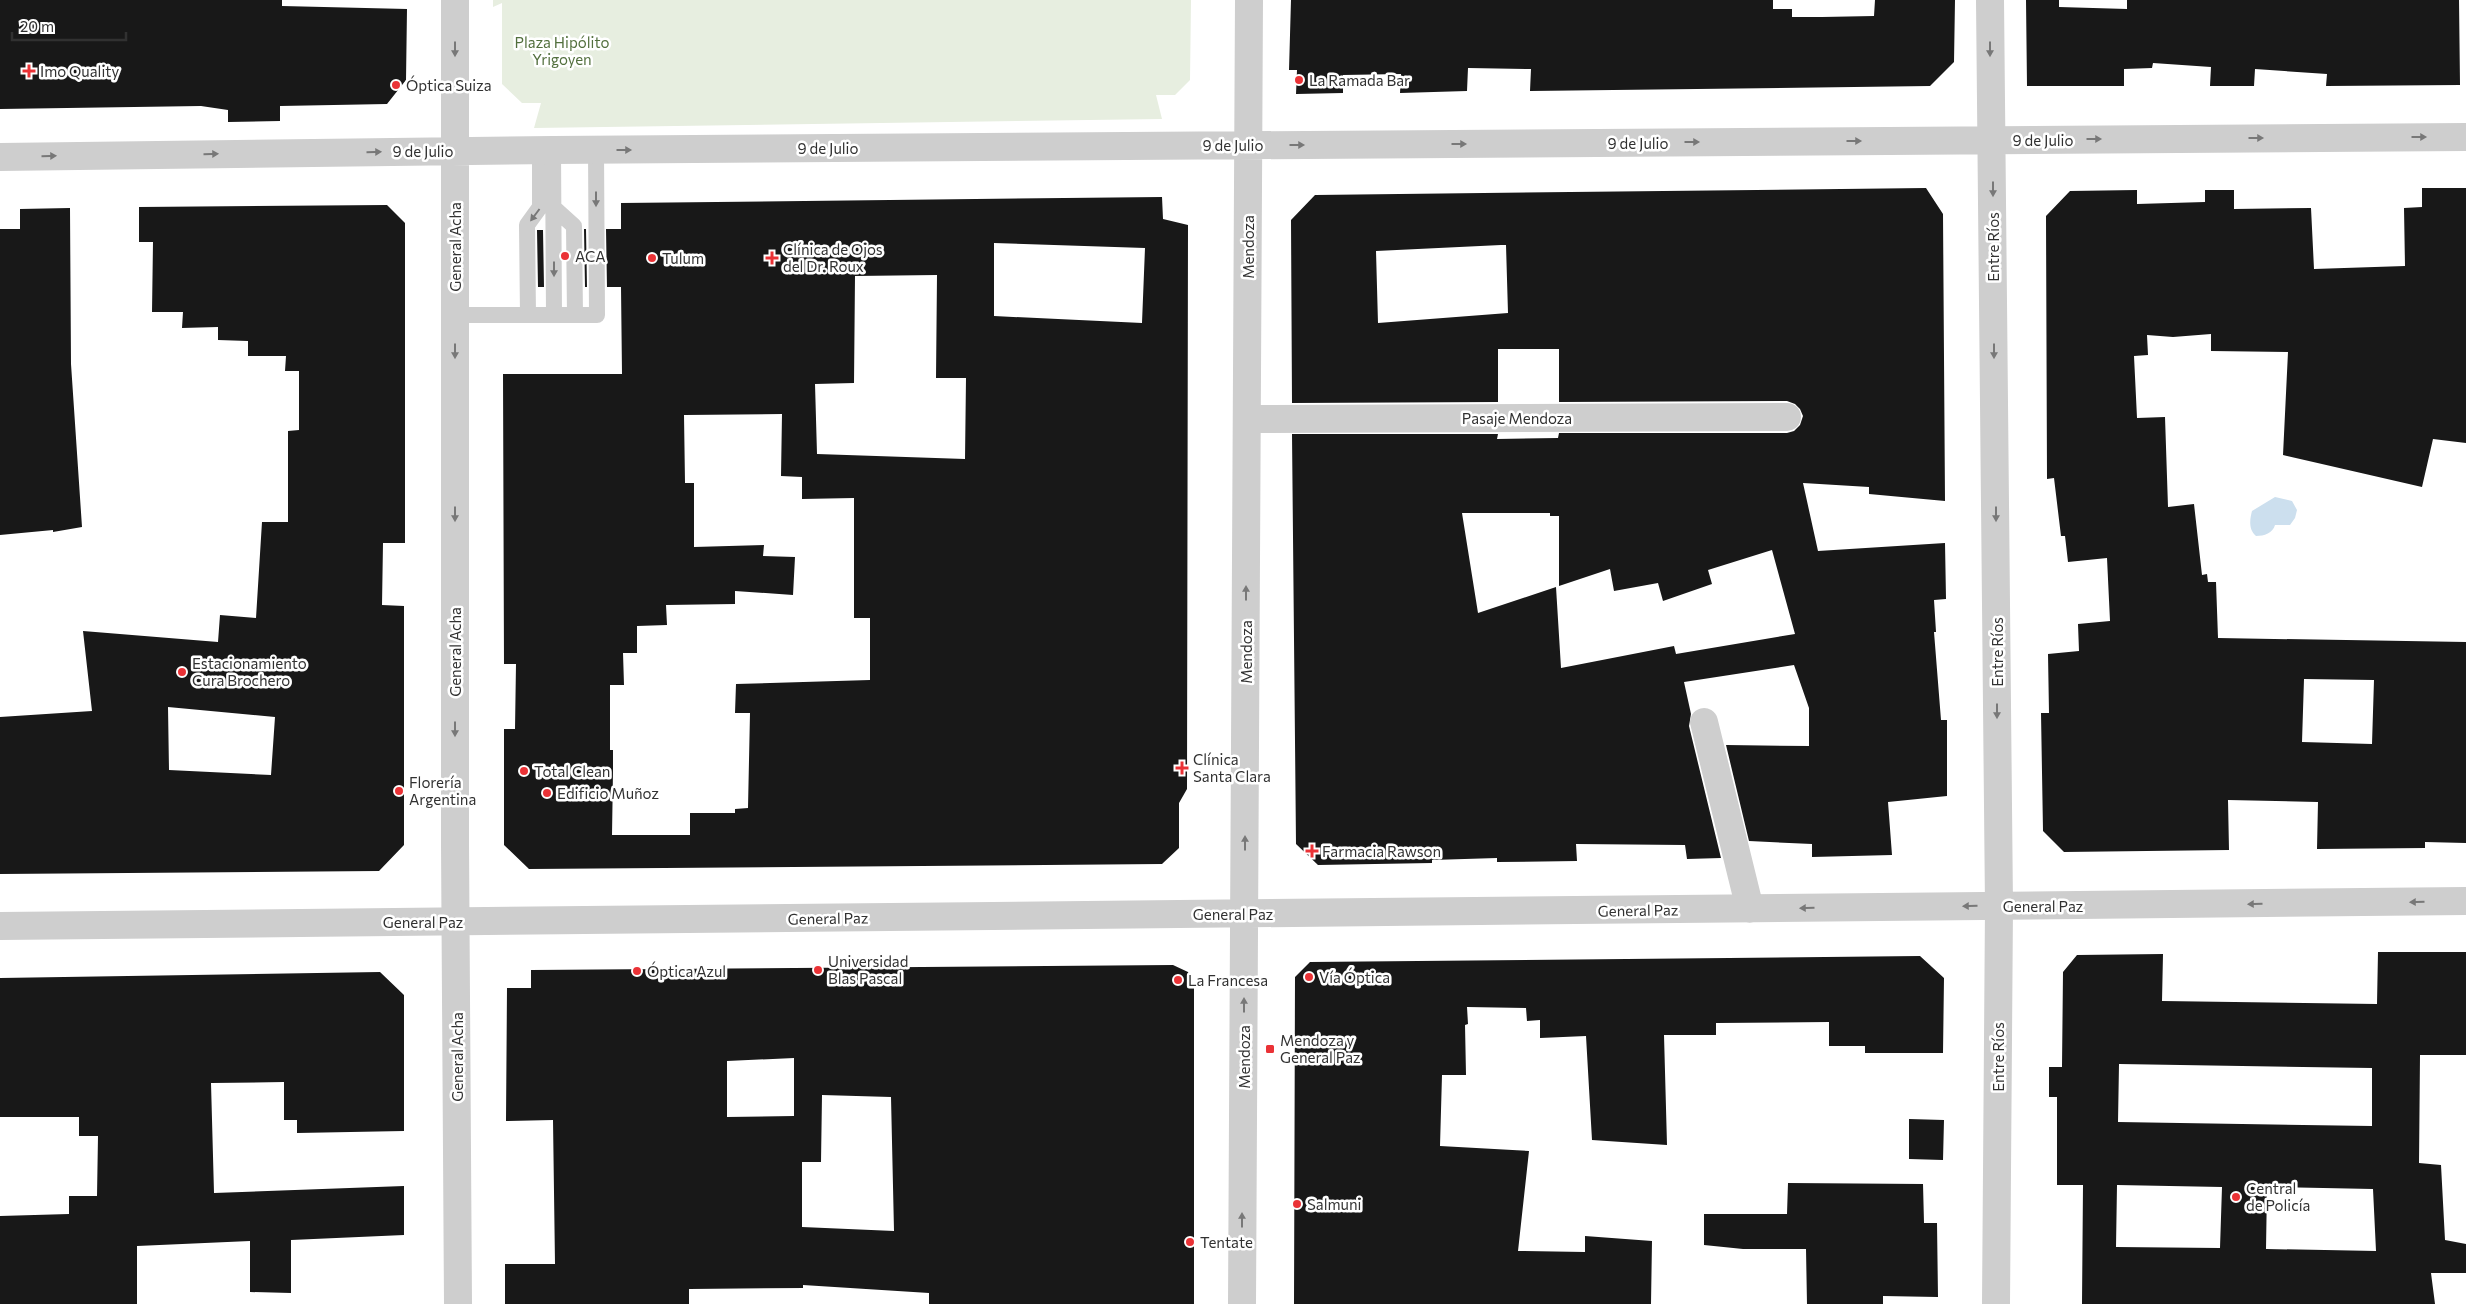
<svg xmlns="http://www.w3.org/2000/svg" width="2466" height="1304" viewBox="0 0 2466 1304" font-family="Commissioner,sans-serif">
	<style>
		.green { fill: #e7eee0 }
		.water { fill: #ccdfee }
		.building { fill: #181818; fill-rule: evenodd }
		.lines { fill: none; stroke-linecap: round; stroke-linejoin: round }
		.lane { stroke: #cecece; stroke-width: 16 }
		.street { stroke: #cecece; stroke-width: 28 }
		.oneway { fill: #787878 }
		.poi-dot { fill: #ea3236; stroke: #fff; stroke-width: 2 }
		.labels { text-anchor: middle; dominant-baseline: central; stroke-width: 5; stroke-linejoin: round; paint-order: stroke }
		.park-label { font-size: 15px; fill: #526f3d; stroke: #fff }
		.poi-label { font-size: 15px; fill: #313131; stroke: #fff; text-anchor: start }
		.street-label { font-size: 15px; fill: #313131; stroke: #fff }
	</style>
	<rect width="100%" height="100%" fill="#fff"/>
	<path class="green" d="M 493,0 L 1191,0 L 1190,80 L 1175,95 L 1156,95 L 1162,119 L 534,128 L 541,103 L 522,103 L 502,84 L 502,3 L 493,7 Z"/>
	<path class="water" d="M 2275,497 L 2292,501 L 2297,510 L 2295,518 L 2290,525 L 2275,525 C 2273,533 2264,536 2256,536 C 2248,529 2250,519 2252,511 Z"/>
	<path class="building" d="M 0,0 L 282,0 L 282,6 L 407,9 L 406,80 L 387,104 L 280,106 L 280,121 L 228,122 L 228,110 L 201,106 L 0,109 Z
		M 1291,0 L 1773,0 L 1773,9 L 1792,9 L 1792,17 L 1822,17 L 1874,16 L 1875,0 L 1955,0 L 1954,62 L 1930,86 L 1530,91 L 1531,69 L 1468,68 L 1467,91 L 1400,93 L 1401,74 L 1343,75 L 1343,93 L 1296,94 L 1297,70 L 1289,70 Z
		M 2026,0 L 2059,0 L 2059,7 L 2127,9 L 2127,0 L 2459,0 L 2460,85 L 2326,86 L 2327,74 L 2255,69 L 2254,86 L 2210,86 L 2211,67 L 2153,63 L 2152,68 L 2124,69 L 2124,86 L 2027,86 Z
		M 1926,188 L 1943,214 L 1945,501 L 1869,494 L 1869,487 L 1803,483 L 1818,551 L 1945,543 L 1946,599 L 1934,600 L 1936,632 L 1934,632 L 1941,720 L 1947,720 L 1947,796 L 1888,802 L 1892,855 L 1812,857 L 1812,844 L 1749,841 L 1726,745 L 1809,746 L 1809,708 L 1794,665 L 1684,682 L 1691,714 L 1689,726 L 1721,858 L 1687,859 L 1685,845 L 1576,844 L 1577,861 L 1497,862 L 1497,858 L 1432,860 L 1432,863 L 1318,865 L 1296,844 L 1292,434 L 1498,434 L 1497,439 L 1558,438 L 1559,433 L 1787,433 L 1794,431 L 1800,425 L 1803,416 L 1800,409 L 1795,404 L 1787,401 L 1559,402 L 1559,349 L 1498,349 L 1498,402 L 1292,403 L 1291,220 L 1315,195 ZM 1501,245 L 1506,245 L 1508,313 L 1378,323 L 1376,251 ZM 1462,513 L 1550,513 L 1550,516 L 1559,516 L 1559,586 L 1610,569 L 1614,591 L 1658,583 L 1663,601 L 1712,584 L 1708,570 L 1772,550 L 1795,634 L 1676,654 L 1674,646 L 1561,668 L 1556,587 L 1478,613 Z
		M 2422,188 L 2466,188 L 2466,443 L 2433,439 L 2422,487 L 2283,455 L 2288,352 L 2211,351 L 2211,334 L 2173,337 L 2147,335 L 2148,355 L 2134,356 L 2137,418 L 2165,417 L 2168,507 L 2194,504 L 2202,575 L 2207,574 L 2208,582 L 2216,582 L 2218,638 L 2466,642 L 2466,843 L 2425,842 L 2425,848 L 2317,849 L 2318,802 L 2228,800 L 2229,850 L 2064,852 L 2043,831 L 2041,713 L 2049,713 L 2048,654 L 2079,651 L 2078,624 L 2110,621 L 2107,558 L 2068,562 L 2065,536 L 2061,536 L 2054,478 L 2047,479 L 2046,216 L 2070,191 L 2137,190 L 2137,204 L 2205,202 L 2205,190 L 2234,190 L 2234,209 L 2311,208 L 2314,269 L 2405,266 L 2404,208 L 2422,207 ZM 2304,679 L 2374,680 L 2372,744 L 2302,742 Z
		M 1162,197 L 1163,219 L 1188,225 L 1187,789 L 1179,803 L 1179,848 L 1162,864 L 529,869 L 504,845 L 504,729 L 515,729 L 516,664 L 504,664 L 503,374 L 622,374 L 621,287 L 607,287 L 606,229 L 621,229 L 621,203 ZM 994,243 L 1145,248 L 1142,323 L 994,316 ZM 937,275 L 936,378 L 966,378 L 965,459 L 817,454 L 815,384 L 854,383 L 855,276 ZM 782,414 L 781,476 L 802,477 L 802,499 L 854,498 L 854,618 L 870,618 L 870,680 L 736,684 L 735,713 L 750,713 L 748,808 L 735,809 L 735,813 L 690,813 L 690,835 L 612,835 L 613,771 L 613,750 L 610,750 L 610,685 L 624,685 L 623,653 L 637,653 L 637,626 L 667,625 L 666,605 L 735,604 L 735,591 L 793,595 L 795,557 L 763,556 L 764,545 L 694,547 L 694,483 L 685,483 L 684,415 Z
		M 387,205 L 405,223 L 405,543 L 383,543 L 382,605 L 404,606 L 404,845 L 379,871 L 0,874 L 0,717 L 92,711 L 83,631 L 218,642 L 220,615 L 256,618 L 262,522 L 288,522 L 288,431 L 299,430 L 299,371 L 285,371 L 286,356 L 248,356 L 248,341 L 218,340 L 218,327 L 182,328 L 183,312 L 152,312 L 153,242 L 139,242 L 139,207 ZM 168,707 L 275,717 L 271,775 L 169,770 Z
		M 70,208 L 71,364 L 82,527 L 53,532 L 53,530 L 0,535 L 0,229 L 20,229 L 20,209 Z
		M 584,229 L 586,229 L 587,287 L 585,287 Z
		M 537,230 L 543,230 L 544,287 L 538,287 Z
		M 2378,952 L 2466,952 L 2466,1055 L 2420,1055 L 2419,1163 L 2441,1165 L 2445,1240 L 2466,1244 L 2466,1273 L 2431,1273 L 2435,1304 L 2082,1304 L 2083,1185 L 2057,1185 L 2057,1097 L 2049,1097 L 2049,1067 L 2062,1067 L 2063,972 L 2077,955 L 2163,954 L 2162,1001 L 2377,1004 ZM 2119,1064 L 2372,1068 L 2372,1126 L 2118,1122 ZM 2117,1185 L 2222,1187 L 2220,1248 L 2116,1247 ZM 2267,1187 L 2373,1189 L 2376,1251 L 2266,1249 Z
		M 1920,956 L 1944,978 L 1943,1053 L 1865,1053 L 1865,1046 L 1829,1046 L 1829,1022 L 1716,1023 L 1716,1035 L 1664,1035 L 1667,1145 L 1592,1140 L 1586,1036 L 1540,1038 L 1540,1020 L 1527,1021 L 1526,1008 L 1467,1007 L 1468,1024 L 1465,1025 L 1466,1075 L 1442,1075 L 1440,1146 L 1529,1151 L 1518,1251 L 1585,1252 L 1585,1236 L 1652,1241 L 1651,1304 L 1294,1304 L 1295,977 L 1310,962 Z
		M 1173,965 L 1188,972 L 1194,986 L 1194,1304 L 929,1304 L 929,1293 L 803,1285 L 803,1288 L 689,1289 L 689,1304 L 505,1304 L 505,1264 L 555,1264 L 553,1120 L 506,1121 L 507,988 L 531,988 L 531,970 ZM 794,1058 L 794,1116 L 727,1117 L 727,1061 ZM 822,1095 L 891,1097 L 894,1231 L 802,1227 L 802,1162 L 821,1162 Z
		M 380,972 L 404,995 L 404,1131 L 297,1133 L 297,1120 L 284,1120 L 284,1082 L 211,1083 L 214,1193 L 404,1186 L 404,1235 L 291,1240 L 291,1293 L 250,1292 L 250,1241 L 137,1246 L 137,1304 L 0,1304 L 0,1216 L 69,1214 L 69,1196 L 97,1196 L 98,1136 L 79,1136 L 79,1117 L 0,1117 L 0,978 Z
		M 1909,1119 L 1944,1120 L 1943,1160 L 1909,1159 Z
		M 1788,1183 L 1923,1184 L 1924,1223 L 1937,1223 L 1938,1297 L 1883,1296 L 1883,1304 L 1807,1304 L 1806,1249 L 1743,1249 L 1704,1245 L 1704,1214 L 1787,1214 Z"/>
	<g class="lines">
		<path class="lane" d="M 553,150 L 554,315
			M 553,207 L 574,226 L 575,315
			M 455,315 L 597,315 L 596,150
			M 528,315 L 527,225 L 540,207 L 540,150"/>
		<path class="street" d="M 455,0 L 455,844 L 458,1304
			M 1990,0 L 1999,906 L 1996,1304
			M 0,157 L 553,150 L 2466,137
			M 1247,419 L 1787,417
			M 1704,722 L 1750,909
			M 0,926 L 2466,901
			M 1242,1304 L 1249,0"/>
	</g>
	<defs><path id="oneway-solid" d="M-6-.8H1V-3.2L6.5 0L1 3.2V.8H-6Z" transform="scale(1.25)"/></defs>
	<g class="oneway">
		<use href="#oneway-solid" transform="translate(455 49) rotate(90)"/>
		<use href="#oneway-solid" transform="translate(1990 49) rotate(90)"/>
		<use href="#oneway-solid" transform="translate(2419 137)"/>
		<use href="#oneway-solid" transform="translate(2256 138)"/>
		<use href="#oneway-solid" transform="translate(2094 139)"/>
		<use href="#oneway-solid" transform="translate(1854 141)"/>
		<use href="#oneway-solid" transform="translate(1692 142)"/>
		<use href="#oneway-solid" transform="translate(1459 144)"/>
		<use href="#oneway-solid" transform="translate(1297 145)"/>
		<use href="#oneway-solid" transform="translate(624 150)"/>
		<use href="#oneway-solid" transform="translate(374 152) rotate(-1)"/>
		<use href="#oneway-solid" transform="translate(211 154) rotate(-1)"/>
		<use href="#oneway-solid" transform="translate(49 156) rotate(-1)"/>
		<use href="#oneway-solid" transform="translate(1993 189) rotate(90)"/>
		<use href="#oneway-solid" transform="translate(596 199) rotate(90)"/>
		<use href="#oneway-solid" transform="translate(535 215) rotate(127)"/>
		<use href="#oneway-solid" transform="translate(554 269) rotate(90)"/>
		<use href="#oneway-solid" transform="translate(455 351) rotate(90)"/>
		<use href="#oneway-solid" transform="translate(1994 351) rotate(90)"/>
		<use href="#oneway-solid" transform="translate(455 514) rotate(90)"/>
		<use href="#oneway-solid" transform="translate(1996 514) rotate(90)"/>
		<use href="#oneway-solid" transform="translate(1246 593) rotate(-90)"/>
		<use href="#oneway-solid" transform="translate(1997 711) rotate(90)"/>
		<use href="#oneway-solid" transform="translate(455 729) rotate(90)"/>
		<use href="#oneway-solid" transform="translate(1245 843) rotate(-90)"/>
		<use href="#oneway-solid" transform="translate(2417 902) rotate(179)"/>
		<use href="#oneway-solid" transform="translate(2255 904) rotate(179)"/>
		<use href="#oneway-solid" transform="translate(1970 906) rotate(179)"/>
		<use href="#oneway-solid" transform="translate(1807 908) rotate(179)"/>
		<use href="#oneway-solid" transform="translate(1244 1005) rotate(-90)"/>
		<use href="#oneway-solid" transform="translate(1242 1220) rotate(-90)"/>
	</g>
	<g class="poi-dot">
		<path d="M26.5 63.5h5v5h5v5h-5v5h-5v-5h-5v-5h5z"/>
		<circle cx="1299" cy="80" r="5"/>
		<circle cx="396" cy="85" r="5"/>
		<circle cx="565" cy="256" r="5"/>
		<circle cx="652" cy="258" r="5"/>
		<path d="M769.5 250.5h5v5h5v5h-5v5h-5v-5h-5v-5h5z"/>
		<circle cx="182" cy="672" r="5"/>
		<path d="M1179.5 760.5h5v5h5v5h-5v5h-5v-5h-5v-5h5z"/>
		<circle cx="524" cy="771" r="5"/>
		<circle cx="399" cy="791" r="5"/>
		<circle cx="547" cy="793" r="5"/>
		<path d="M1309.5 843.5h5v5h5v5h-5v5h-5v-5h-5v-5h5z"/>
		<circle cx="818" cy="970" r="5"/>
		<circle cx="637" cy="971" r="5"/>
		<circle cx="1309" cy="977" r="5"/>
		<circle cx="1178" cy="980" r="5"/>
		<rect x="1265" y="1044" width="10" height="10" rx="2.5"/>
		<circle cx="2236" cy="1197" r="5"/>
		<circle cx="1297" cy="1204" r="5"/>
		<circle cx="1190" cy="1242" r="5"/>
	</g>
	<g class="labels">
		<g class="park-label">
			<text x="562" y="42">Plaza Hipólito<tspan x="562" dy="17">Yrigoyen</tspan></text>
		</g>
		<g class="poi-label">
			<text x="40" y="71">Imo Quality</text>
			<text x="1309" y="80">La Ramada Bar</text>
			<text x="406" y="85">Óptica Suiza</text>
			<text x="783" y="249">Clínica de Ojos<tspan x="783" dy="17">del Dr. Roux</tspan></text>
			<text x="575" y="256">ACA</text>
			<text x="662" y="258">Tulum</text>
			<text x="192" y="663">Estacionamiento<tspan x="192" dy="17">Cura Brochero</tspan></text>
			<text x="1193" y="759">Clínica<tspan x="1193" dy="17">Santa Clara</tspan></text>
			<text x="534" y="771">Total Clean</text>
			<text x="409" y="782">Florería<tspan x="409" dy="17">Argentina</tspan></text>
			<text x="557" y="793">Edificio Muñoz</text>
			<text x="1322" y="851">Farmacia Rawson</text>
			<text x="828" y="961">Universidad<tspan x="828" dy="17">Blas Pascal</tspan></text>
			<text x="647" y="971">Óptica Azul</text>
			<text x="1319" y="977">Vía Óptica</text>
			<text x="1188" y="980">La Francesa</text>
			<text x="1280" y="1040">Mendoza y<tspan x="1280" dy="17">General Paz</tspan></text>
			<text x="2246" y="1188">Central<tspan x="2246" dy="17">de Policía</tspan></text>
			<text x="1307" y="1204">Salmuni</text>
			<text x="1200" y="1242">Tentate</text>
		</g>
		<g class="street-label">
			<text x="2043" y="140">9 de Julio</text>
			<text x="1638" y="143">9 de Julio</text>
			<text x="1233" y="145">9 de Julio</text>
			<text x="828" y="148">9 de Julio</text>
			<text x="423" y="151">9 de Julio</text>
			<text transform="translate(455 247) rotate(-90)">General Acha</text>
			<text transform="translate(1248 247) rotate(-90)">Mendoza</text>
			<text transform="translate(1993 247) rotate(-90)">Entre Ríos</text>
			<text x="1517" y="418">Pasaje Mendoza</text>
			<text transform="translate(455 652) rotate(-90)">General Acha</text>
			<text transform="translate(1246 652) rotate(-90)">Mendoza</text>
			<text transform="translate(1997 652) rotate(-90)">Entre Ríos</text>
			<text x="2043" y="906">General Paz</text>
			<text transform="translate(1638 910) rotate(-1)">General Paz</text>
			<text x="1233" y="914">General Paz</text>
			<text transform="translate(828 918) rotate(-1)">General Paz</text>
			<text x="423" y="922">General Paz</text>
			<text transform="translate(457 1057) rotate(-90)">General Acha</text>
			<text transform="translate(1244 1057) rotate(-90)">Mendoza</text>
			<text transform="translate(1998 1057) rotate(-90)">Entre Ríos</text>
		</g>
	</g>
	<path d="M12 32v8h114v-8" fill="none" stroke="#313131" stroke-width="2.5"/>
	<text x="20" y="32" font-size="15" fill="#313131" stroke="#ffffff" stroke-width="4" paint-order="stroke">20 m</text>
</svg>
